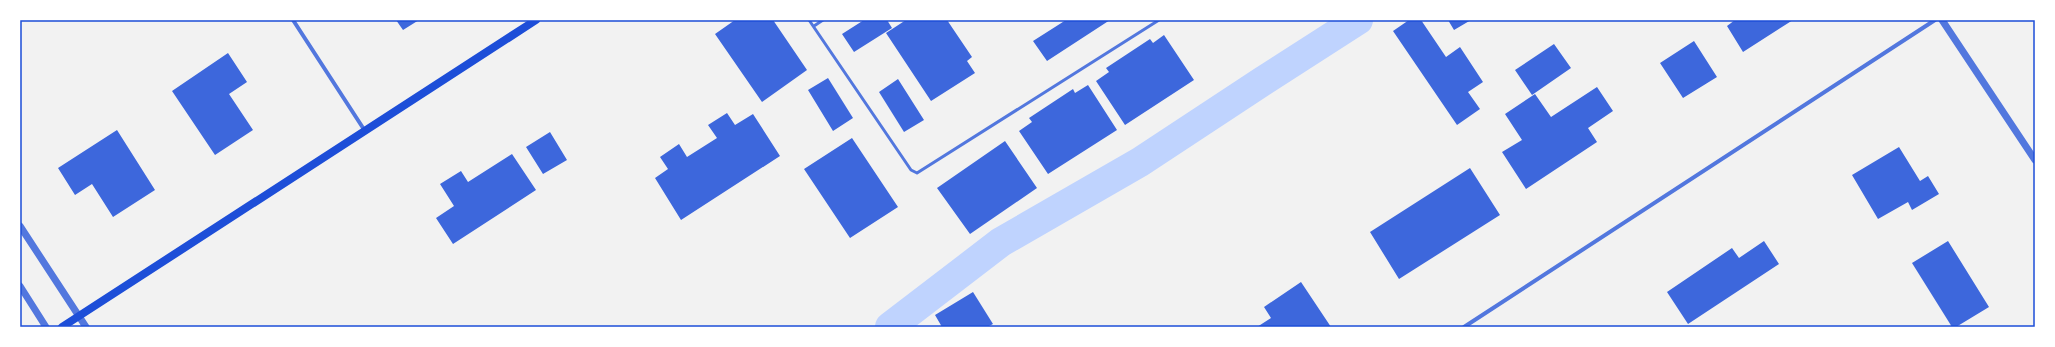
<svg xmlns="http://www.w3.org/2000/svg" width="2055" height="347" viewBox="0 0 2055 347" font-family="'DM Sans',sans-serif">
	<style>
		.lines { fill: none; stroke-linecap: round; stroke-linejoin: round }
		.canal { stroke: #bfd3fe; stroke-width: 30 }
		.building { fill: #3d67dc }
		.service { stroke: #5277de; stroke-width: 3 }
		.minor { stroke: #5277de; stroke-width: 4 }
		.tertiary { stroke: #5277de; stroke-width: 7 }
		.secondary { stroke: #1d4ed8; stroke-width: 8 }
		.neatline { fill: none; stroke: #1d4ed8; stroke-width: 1.5 }
	</style>
	<rect width="100%" height="100%" fill="#f2f2f2"/>
	<g class="lines">
		<path class="canal" d="M 890,327 L 1001,242 L 1140,162 L 1263,81 L 1358,20"/>
	</g>
	<path class="building" d="M 396,20 L 419,20 L 403,30 Z
		M 735,20 L 773,20 L 807,70 L 762,102 L 715,34 Z
		M 864,20 L 887,20 L 892,28 L 854,52 L 842,34 Z
		M 906,20 L 947,20 L 972,57 L 967,61 L 975,73 L 931,101 L 886,33 Z
		M 1066,20 L 1110,20 L 1047,61 L 1033,41 Z
		M 1409,20 L 1421,20 L 1446,57 L 1460,47 L 1483,82 L 1468,92 L 1480,109 L 1457,125 L 1393,31 Z
		M 1448,20 L 1471,20 L 1454,30 Z
		M 1793,20 L 1743,52 L 1727,26 L 1735,20 Z
		M 1164,35 L 1194,80 L 1125,125 L 1096,81 L 1109,72 L 1106,68 L 1150,39 L 1153,43 Z
		M 1694,41 L 1717,77 L 1683,98 L 1660,63 Z
		M 1554,44 L 1571,68 L 1532,95 L 1515,70 Z
		M 228,53 L 247,82 L 229,94 L 253,130 L 215,155 L 172,91 Z
		M 828,78 L 853,118 L 833,131 L 808,90 Z
		M 898,79 L 924,120 L 904,132 L 879,92 Z
		M 1088,85 L 1117,130 L 1048,174 L 1019,131 L 1032,122 L 1029,118 L 1073,89 L 1075,93 Z
		M 1597,87 L 1613,111 L 1588,128 L 1597,142 L 1526,189 L 1502,152 L 1522,140 L 1505,114 L 1535,94 L 1551,117 Z
		M 727,113 L 735,125 L 753,114 L 780,156 L 681,220 L 655,178 L 668,169 L 660,157 L 679,144 L 687,157 L 717,138 L 708,125 Z
		M 117,130 L 155,190 L 113,217 L 92,184 L 75,195 L 58,168 Z
		M 550,132 L 567,160 L 543,174 L 526,147 Z
		M 852,138 L 898,207 L 850,238 L 804,169 Z
		M 1005,141 L 1037,188 L 970,234 L 937,188 Z
		M 1899,147 L 1920,181 L 1928,176 L 1939,194 L 1912,210 L 1908,202 L 1878,219 L 1852,175 Z
		M 512,154 L 536,190 L 453,244 L 436,218 L 454,206 L 440,184 L 461,171 L 468,182 Z
		M 1470,168 L 1500,215 L 1399,279 L 1370,232 Z
		M 1764,241 L 1779,264 L 1688,324 L 1667,292 L 1732,248 L 1739,258 Z
		M 1948,241 L 1989,307 L 1956,327 L 1952,327 L 1912,263 Z
		M 1301,282 L 1331,327 L 1257,327 L 1271,318 L 1264,307 Z
		M 973,292 L 993,324 L 987,327 L 942,327 L 935,315 Z"/>
	<g class="lines">
		<path class="service" d="M 809,20 L 911,170 L 917,173 L 1159,20
			M 814,26 L 823,20"/>
		<path class="minor" d="M 293,20 L 365,131
			M 1464,327 L 1935,20"/>
		<path class="tertiary" d="M 1942,20 L 2035,160
			M 20,226 L 86,327
			M 20,286 L 46,327"/>
		<path class="secondary" d="M 62,327 L 536,20"/>
	</g>
	<rect width="2055" height="347" fill="none" stroke="#ffffff" stroke-width="42"/>
	<rect x="21" y="21" width="2013" height="305" class="neatline"/>
</svg>
